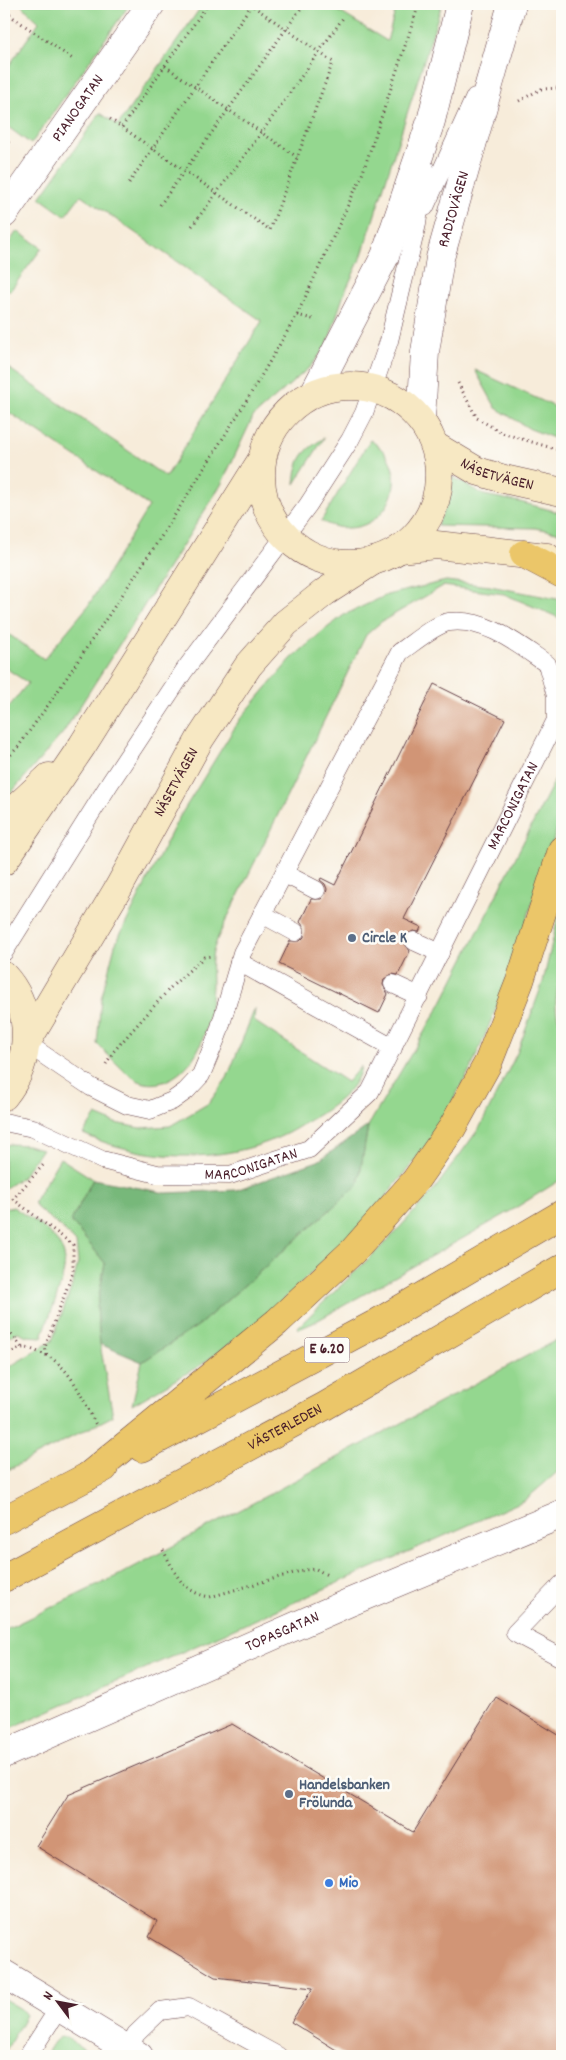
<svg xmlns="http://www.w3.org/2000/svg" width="566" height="2060" viewBox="0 0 566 2060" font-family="Dekko,sans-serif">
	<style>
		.green { fill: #94d78f; stroke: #6f7b5d }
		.forest { fill: #77b87a; stroke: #606c52 }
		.building { fill: #d19576 }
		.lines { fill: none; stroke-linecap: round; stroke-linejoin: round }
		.lane-casing { stroke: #643e45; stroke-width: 19 }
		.street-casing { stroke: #643e45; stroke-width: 29 }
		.secondary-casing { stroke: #643e45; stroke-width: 29 }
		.highway-casing { stroke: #643e45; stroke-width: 29 }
		.path { stroke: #643e45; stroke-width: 3; stroke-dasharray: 1 4; stroke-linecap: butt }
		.lane { stroke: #fff; stroke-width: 18 }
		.street { stroke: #fff; stroke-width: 28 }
		.secondary { stroke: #f7e8c3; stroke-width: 28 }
		.highway { stroke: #ebc669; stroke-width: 28 }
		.service-dot { fill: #5c6f8a; stroke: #fdfcf7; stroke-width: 2 }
		.shop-dot { fill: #3f7fe0; stroke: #fdfcf7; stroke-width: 2 }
		.labels { text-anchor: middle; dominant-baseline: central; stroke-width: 5; stroke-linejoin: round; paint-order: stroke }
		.shield { fill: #fdfcf7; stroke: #806168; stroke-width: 1 }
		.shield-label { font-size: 15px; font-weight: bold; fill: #4a1f2b }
		.street-label { font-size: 16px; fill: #4a1f2b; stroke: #fdfcf7 }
		.service-label { font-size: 16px; font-weight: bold; fill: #4e5e75; stroke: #fdfcf7; text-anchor: start }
		.shop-label { font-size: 16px; font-weight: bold; fill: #366cbe; stroke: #fdfcf7; text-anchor: start }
	</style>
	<rect width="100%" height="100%" fill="#fdfcf7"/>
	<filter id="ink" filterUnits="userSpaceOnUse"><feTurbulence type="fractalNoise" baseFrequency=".02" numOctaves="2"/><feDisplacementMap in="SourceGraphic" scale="10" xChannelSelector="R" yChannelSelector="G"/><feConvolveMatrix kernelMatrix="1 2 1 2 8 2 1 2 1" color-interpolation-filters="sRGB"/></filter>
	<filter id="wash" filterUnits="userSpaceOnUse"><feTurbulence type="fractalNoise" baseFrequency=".0096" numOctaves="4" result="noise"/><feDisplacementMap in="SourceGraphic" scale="20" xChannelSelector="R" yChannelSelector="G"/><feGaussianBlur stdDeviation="1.12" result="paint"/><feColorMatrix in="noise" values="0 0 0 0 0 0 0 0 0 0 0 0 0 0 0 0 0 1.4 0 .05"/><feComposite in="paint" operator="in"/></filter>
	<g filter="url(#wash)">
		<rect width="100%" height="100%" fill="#f7ecda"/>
		<path class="green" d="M 20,4 L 130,4 L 31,144 L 4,124 L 4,73 L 39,22 Z
			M 203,4 L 327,4 L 387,41 L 397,4 L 442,4 L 362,255 L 344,294 L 327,345 L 311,366 L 253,417 L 221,485 L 63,733 L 4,801 L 4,713 L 28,683 L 4,667 L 4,631 L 44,659 L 88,606 L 149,506 L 4,409 L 4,365 L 166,477 L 262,321 L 81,195 L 65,216 L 40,198 L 100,113 L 118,125 Z
			M 17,231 L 42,248 L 10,291 L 4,287 L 4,250 Z
			M 475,370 L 562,410 L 562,441 L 530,429 L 496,408 Z
			M 324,438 L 295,484 C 297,458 303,451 324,438 Z
			M 370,440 C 424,473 379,552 321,521 Z
			M 453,477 L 484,495 L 520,502 L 562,513 L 562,533 L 535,528 L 437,526 L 447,503 Z
			M 446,581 L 490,586 L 562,600 L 562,619 L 504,594 L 443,586 L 381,622 L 366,635 L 218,937 C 216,944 212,951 212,959 C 211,968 212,977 212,986 C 210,1021 203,1065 166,1081 C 156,1085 143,1085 134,1078 C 120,1069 109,1055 97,1044 L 101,999 L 115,945 L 177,821 L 240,719 L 291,659 L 323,631 L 344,615 L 387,595 Z
			M 562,766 L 562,814 L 503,992 L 473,1064 L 432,1139 L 370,1216 L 292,1292 L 245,1333 L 201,1365 L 132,1405 L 142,1362 L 199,1325 L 358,1185 L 368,1126 L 441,1004 Z
			M 562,900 L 562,977 C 554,992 554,1013 562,1028 L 562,1179 L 504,1215 L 313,1323 L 299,1329 L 298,1327 L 388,1240 L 434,1190 L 480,1127 L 517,1053 L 543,982 Z
			M 255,1008 L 254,1021 L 347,1082 L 361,1066 C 358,1088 335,1105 317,1116 C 307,1121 298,1128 288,1133 C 238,1159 173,1162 120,1147 C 107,1144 95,1139 83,1134 L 96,1115 L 115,1123 L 140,1128 L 170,1126 L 209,1103 L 227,1078 Z
			M 10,1144 L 27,1145 L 42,1149 L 22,1177 L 4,1189 L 4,1146 Z
			M 60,1158 L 93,1179 L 71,1221 L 105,1263 L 97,1307 L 100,1344 L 113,1416 L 4,1472 L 4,1370 L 52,1341 L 73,1283 L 78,1262 L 76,1243 L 63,1229 L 37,1208 L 34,1202 Z
			M 13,1207 C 29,1218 54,1231 63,1251 C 71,1270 48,1317 42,1337 L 27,1336 L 18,1332 L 4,1339 L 4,1209 Z
			M 562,1337 L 562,1468 L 525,1500 L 4,1731 L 4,1630 L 119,1575 Z
			M 4,1999 L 21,2009 L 26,2015 L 5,2052 Z
			M 60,2037 L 66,2037 L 85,2050 L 87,2056 L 45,2056 L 54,2042 Z"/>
		<path class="forest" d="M 368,1126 L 358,1185 L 199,1325 L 142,1362 L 100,1344 L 97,1307 L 105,1263 L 71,1221 L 93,1179 L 166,1193 L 236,1190 L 318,1161 Z"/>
		<g id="blocks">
			<path class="building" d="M 434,684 L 505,719 L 404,919 L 421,927 L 419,932 L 413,931 L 405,936 L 404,942 L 410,951 L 398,975 L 392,974 L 384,979 L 383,985 L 388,994 L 379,1013 L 279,964 L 290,941 L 300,941 L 304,937 L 304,927 L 300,922 L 311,899 L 321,899 L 326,894 L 327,889 L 325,884 L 320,880 L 321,878 L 335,885 Z
				M 496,1697 L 562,1737 L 562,2056 L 346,2056 L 291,2022 L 313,1988 L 215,1977 L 149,1937 L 157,1921 L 36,1846 L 68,1795 L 232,1724 L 413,1832 Z"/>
		</g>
	</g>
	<g filter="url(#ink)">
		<use href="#blocks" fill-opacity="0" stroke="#643e45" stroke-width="1"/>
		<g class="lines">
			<g class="lane-casing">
				<g id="lane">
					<path d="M 425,207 L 475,97"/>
					<path d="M 285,874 L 316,890"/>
					<path d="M 262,914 L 295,932"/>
					<path d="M 414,941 L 440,953"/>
					<path d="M 4,952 L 110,783 L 184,671 L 308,505 L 350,440 L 364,413 L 389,341 L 417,224 L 425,168"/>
					<path d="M 239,962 L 393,1048"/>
					<path d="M 393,984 L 419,996"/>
					<path id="s1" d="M 4,1122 L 33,1128 L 102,1160 L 157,1174 L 230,1175 L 309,1149 L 370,1092 L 556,720 L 556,696 L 547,664 C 519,645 485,617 449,622 C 435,624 412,644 400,652 L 242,953 L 218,1034 L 201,1075 L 186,1091 L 172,1101 L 150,1110 L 127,1105 L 91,1087 L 26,1043"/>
					<path d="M 562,1584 L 515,1633 L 562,1658"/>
					<path d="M 128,2049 L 136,2034 L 160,2011 L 189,2007 L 278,2056"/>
					<path d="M 28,2056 L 59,2008"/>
				</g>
			</g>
			<g class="street-casing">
				<g id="street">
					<path id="s2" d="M 4,214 L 151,4"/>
					<path d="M 314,393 L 385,256 L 431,121 L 460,4"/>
					<path id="s3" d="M 421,420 L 425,352 L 440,258 L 512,4"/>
					<path id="s4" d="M 4,1754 L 348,1603 L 562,1514"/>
					<path d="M 4,1974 L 139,2056"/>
				</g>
			</g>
			<g class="secondary-casing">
				<g id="secondary">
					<circle cx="350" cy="475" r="89"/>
					<path id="s5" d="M 435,446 L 477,471 L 504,479 L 562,492"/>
					<path d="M 400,549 L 436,545 L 547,557"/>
					<path d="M 4,819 L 49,777"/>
					<path d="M 4,861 L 82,746 L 261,461"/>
					<path d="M 4,976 C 34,1009 32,1062 4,1096"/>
					<path id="s6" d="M 26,1043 L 119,887 L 200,739 L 248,666 L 286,623 L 325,592 L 373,561"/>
				</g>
			</g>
			<g class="highway-casing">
				<g id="highway">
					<path d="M 524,554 L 562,574"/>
					<path d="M 142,1448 L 375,1324 L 562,1214"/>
					<path d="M 87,1477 L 277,1322 L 353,1251 L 415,1181 L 452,1128 L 488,1063 L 520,981 L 562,850"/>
					<path d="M 4,1520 L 104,1468"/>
					<path id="s7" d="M 4,1578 L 325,1406 L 562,1268"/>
				</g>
			</g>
			<path class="path" d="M 4,6 L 11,16 L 74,60
				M 165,66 L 297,157
				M 519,101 L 541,89 L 562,88
				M 110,119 L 270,230 L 333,62 L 250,4
				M 122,127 L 208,4
				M 4,140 L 12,145
				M 129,183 L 252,4
				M 160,205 L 304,4
				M 192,226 L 262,132 L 343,18
				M 297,315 L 316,320
				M 458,383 L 477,418 L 502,433 L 562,451
				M 4,762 L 18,747 L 51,701 L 161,537 L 247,400 L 297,315 L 362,175 L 419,4
				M 106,1064 L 113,1052 L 172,986 L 204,957 L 212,956
				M 13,1199 L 73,1245 L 73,1272 L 45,1347 L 47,1356
				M 4,1205 L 13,1199 L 45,1163
				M 4,1328 L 15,1338 L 22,1348
				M 4,1356 C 9,1354 16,1349 22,1348 C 28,1347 35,1351 41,1353 C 71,1365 82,1398 96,1425
				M 163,1550 C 176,1574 181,1592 210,1597 L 304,1570 L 316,1569 L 329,1576"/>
			<use href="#lane" class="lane"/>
			<use href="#street" class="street"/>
			<use href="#secondary" class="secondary"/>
			<use href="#highway" class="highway"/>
		</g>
	</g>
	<g class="service-dot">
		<circle cx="352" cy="938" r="5"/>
		<circle cx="289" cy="1794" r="5"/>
	</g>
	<circle class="shop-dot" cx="329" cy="1883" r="5"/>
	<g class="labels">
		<rect class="shield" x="304.5" y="1337.5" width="45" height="25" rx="4"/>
		<g class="shield-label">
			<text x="327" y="1350">E 6.20</text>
		</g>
		<g class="street-label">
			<text stroke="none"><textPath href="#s2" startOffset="129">PIANOGATAN</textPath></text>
			<text stroke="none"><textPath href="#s3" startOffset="214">RADIOVÄGEN</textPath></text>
			<text stroke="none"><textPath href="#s5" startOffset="69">NÄSETVÄGEN</textPath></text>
			<text stroke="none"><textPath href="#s6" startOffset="301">NÄSETVÄGEN</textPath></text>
			<text stroke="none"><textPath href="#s1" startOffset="722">MARCONIGATAN</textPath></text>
			<text stroke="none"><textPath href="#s1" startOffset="258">MARCONIGATAN</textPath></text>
			<text stroke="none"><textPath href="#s7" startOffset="319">VÄSTERLEDEN</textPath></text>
			<text stroke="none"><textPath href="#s4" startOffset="304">TOPASGATAN</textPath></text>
		</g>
		<g class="service-label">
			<text x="362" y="938">Circle K</text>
			<text x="299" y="1785">Handelsbanken<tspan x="299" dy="18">Frölunda</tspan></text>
		</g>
		<g class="shop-label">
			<text x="339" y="1883">Mio</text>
		</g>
	</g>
	<rect width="566" height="2060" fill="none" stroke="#fdfcf7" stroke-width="20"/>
	<g transform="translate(58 2002) rotate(302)" stroke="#fdfcf7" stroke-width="4" paint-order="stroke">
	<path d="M0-4L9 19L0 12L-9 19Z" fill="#4a1f2b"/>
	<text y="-8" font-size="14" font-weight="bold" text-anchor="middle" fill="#4a1f2b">N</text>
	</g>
</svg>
